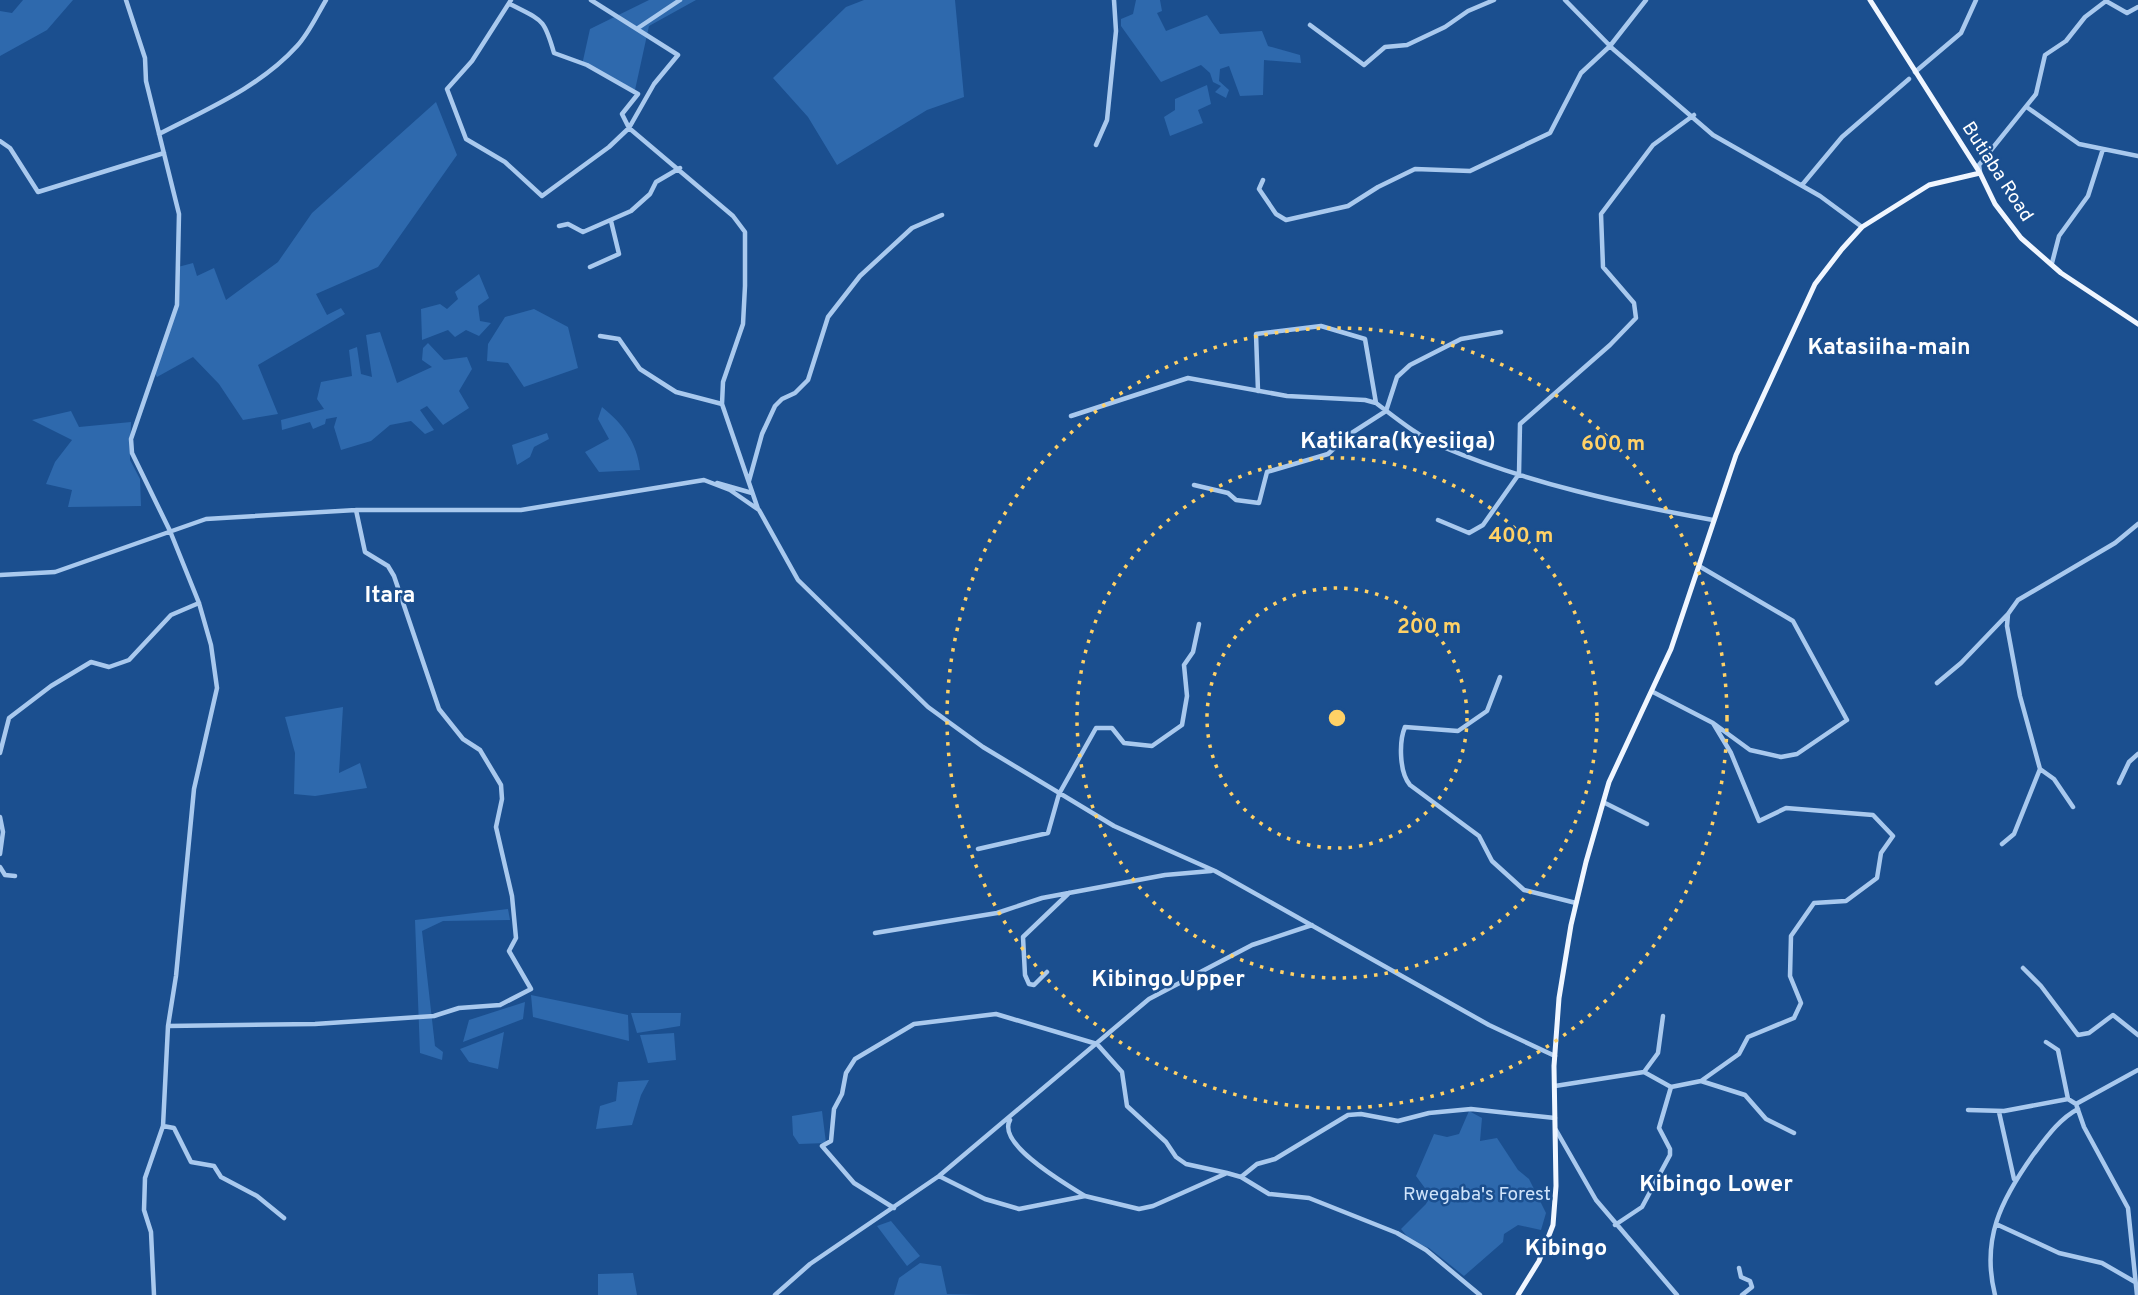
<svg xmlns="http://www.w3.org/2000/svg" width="2138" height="1295" viewBox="0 0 2138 1295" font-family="Overpass,sans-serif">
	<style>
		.green { fill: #2e69ad }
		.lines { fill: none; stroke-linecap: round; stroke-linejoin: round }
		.minor { stroke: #a9c9ee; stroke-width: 4.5 }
		.major { stroke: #f0f6ff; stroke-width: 5 }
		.ring { fill: none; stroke: #ffd166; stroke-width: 3.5; stroke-dasharray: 3.5 7 }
		.labels { text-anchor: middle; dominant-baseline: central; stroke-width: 5; stroke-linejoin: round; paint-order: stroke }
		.street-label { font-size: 19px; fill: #fff; stroke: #1b4f8f }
		.park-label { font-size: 19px; fill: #cfe3fa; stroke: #1b4f8f }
		.quarter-label { font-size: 23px; font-weight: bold; fill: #fff; stroke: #1b4f8f }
		.centre { fill: #ffd166; stroke: #1b4f8f; stroke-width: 3.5 }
		.ring-label { font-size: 21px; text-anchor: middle; font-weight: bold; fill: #ffd166; stroke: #1b4f8f; stroke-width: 5; stroke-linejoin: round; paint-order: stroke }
	</style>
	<rect width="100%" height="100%" fill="#1b4f8f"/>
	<path class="green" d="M 23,0 L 73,0 L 47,30 L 0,56 L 0,11 L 12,13 Z
		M 649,0 L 696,0 L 649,26 L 635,90 L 582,65 L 590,29 Z
		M 864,0 L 955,0 L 964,97 L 927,110 L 837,165 L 808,117 L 773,78 L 846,7 Z
		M 1136,0 L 1160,0 L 1162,11 L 1157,13 L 1166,31 L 1207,15 L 1220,34 L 1262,31 L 1268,46 L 1300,55 L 1301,63 L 1264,60 L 1263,95 L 1240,96 L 1229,66 L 1220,69 L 1219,81 L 1229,90 L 1226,98 L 1215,92 L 1221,86 L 1213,82 L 1210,73 L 1201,65 L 1161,82 L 1121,26 L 1121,19 L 1133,14 Z
		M 1207,85 L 1211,104 L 1198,110 L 1203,123 L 1170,136 L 1164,117 L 1175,110 L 1175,99 Z
		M 436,102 L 457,155 L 378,267 L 316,294 L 327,315 L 341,308 L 345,314 L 258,365 L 278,414 L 243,420 L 219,384 L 193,357 L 157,377 L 153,370 L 176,307 L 178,267 L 193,263 L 197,276 L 214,268 L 226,300 L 278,262 L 312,213 Z
		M 479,274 L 489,298 L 478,306 L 480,321 L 491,323 L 479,336 L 466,330 L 455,337 L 448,330 L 422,340 L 421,309 L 440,304 L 447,309 L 458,299 L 455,292 Z
		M 534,309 L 568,327 L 578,368 L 524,387 L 508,363 L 487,361 L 488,344 L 505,317 Z
		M 380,332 L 397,383 L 432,367 L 422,360 L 423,348 L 428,343 L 444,360 L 467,357 L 472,369 L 459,391 L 469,408 L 443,425 L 427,406 L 420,410 L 434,430 L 425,434 L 411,421 L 390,425 L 371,441 L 341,450 L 334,427 L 337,417 L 326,419 L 325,424 L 313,429 L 310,422 L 282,430 L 281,420 L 324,409 L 317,399 L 321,382 L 352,376 L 349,350 L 357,347 L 361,374 L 372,377 L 366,335 Z
		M 602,407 C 623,424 637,442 640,470 L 599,472 L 585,452 L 609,439 L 598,419 Z
		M 71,411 L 79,427 L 131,422 L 130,460 L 140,479 L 141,506 L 68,507 L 72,490 L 46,484 L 55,462 L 72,440 L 32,420 Z
		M 547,433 L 549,439 L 534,447 L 530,457 L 517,465 L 512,445 Z
		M 343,707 L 339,773 L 360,763 L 367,788 L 315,796 L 294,794 L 295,753 L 285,717 Z
		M 508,909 L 510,920 L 443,921 L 422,931 L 435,1046 L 443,1052 L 442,1060 L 420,1053 L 415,920 Z
		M 531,995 L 628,1015 L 629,1041 L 533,1017 Z
		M 525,1002 L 523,1019 L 463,1042 L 469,1020 Z
		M 631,1013 L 681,1013 L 680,1026 L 637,1033 Z
		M 504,1032 L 498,1069 L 469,1062 L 460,1049 Z
		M 674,1033 L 676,1060 L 648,1063 L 640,1035 Z
		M 649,1080 L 641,1095 L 632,1125 L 596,1129 L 600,1106 L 616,1101 L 618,1082 Z
		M 822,1111 L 826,1143 L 799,1144 L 793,1135 L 792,1116 Z
		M 1469,1111 L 1482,1118 L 1480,1141 L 1497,1138 L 1518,1170 L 1529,1179 L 1546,1213 L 1541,1230 L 1518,1225 L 1504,1234 L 1503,1242 L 1464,1276 L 1429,1248 L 1410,1240 L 1401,1229 L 1426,1204 L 1430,1195 L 1416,1176 L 1434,1134 L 1447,1137 L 1459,1134 Z
		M 891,1221 L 920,1256 L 907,1266 L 877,1226 Z
		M 920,1263 L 941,1266 L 947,1294 L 982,1295 L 894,1295 L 899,1278 Z
		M 633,1273 L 637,1295 L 598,1295 L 598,1274 Z"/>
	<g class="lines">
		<path class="minor" d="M 126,0 L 145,58 L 146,81 L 179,214 L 177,305 L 131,439 L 132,453 L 170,531 L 199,603 L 211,645 L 217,688 L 194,789 L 176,976 L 168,1026 L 163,1126 L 145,1178 L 144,1210 L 151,1232 L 154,1295
			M 511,0 L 472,61 L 447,89 L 466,139 L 505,162 L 542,196 L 609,147 L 629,128 L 733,216 L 745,232 L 745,286 L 743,324 L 723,382 L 722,404 L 758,509
			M 1565,0 L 1613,49 L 1713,135 L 1820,196 L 1862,227
			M 510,4 C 543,21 544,18 554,53 L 587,65 L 638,94 L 622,114 L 629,128 L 654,84 L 678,55 L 591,0
			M 1310,25 L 1364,65 L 1385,47 L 1407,45 L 1445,27 L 1468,11 L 1494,0
			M 638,28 L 680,0
			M 1915,72 L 1961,33 L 1976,0
			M 2028,108 L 2079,144 L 2138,156
			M 159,134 C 207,109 260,87 297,46 C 309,33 317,15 326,0
			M 0,141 L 10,148 L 38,192 L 164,153
			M 1096,145 L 1107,120 L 1116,31 L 1114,0
			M 1980,172 L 1979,165 L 2036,94 L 2045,55 L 2066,41 L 2085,17 L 2106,1 L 2127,13 L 2138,7
			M 1263,180 L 1259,189 L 1276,214 L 1286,220 L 1348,206 L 1378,187 L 1415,169 L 1470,171 L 1550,133 L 1581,73 L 1610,46 L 1646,0
			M 1802,185 L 1842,137 L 1909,79
			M 559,226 L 568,224 L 583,232 L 631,211 L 650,194 L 656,182 L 680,168
			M 2052,263 L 2059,236 L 2088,196 L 2103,149
			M 590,267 L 619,254 L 611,221
			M 600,336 L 619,339 L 640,369 L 676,392 L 722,404
			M 1258,391 L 1256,334 L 1321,326 L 1365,339 L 1376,403
			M 1071,416 L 1188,378 L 1287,396 L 1365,400 L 1376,403 C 1397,419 1419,437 1443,447 C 1528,483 1623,504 1713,520
			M 749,481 L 762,434 L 775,406 L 782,399 L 795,393 L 808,380 L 828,317 L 860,276 L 912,228 L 942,215
			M 717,483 L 752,493
			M 1194,485 L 1228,493 L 1236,500 L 1259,503 L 1267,472 L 1328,454 L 1347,436 L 1386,411 L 1397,377 L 1410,365 L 1461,339 L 1501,332
			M 1438,520 L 1469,533 L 1483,525 L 1519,474 L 1520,424 L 1610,345 L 1636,318 L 1634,303 L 1603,267 L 1601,214 L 1653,145 L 1694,115
			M 0,575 L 55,572 L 206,519 L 356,510 L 521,510 L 704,480 L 730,490 L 759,510 L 798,580 L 928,707 L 983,747 L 1114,826 L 1215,871 L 1489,1025 L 1555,1056
			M 1500,677 L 1487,711 L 1458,731 L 1405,727 C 1399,741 1399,772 1410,785 L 1479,836 L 1492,861 L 1524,890 L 1576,903
			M 1937,683 L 1961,663 L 2007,615
			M 1653,692 L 1713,723 L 1750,750 L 1781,757 L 1797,754 L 1847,720 L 1793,621 L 1699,566
			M 0,753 L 9,718 L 51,686 L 91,662 L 109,667 L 129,660 L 171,615 L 199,603
			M 2040,769 L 2054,779 L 2073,807
			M 2119,783 L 2129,762 L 2138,754
			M 1605,803 L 1647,824
			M 0,817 L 3,832 L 0,854
			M 2002,844 L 2014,834 L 2040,769 L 2020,696 L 2007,626 L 2008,614 L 2018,600 L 2115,543 L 2138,524
			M 978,849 L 1048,833 L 1059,794 L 1096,728 L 1112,728 L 1124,743 L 1152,746 L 1182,725 L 1187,696 L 1184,665 L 1193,652 L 1199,624
			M 0,867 L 5,875 L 15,876
			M 875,933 L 997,913 L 1042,898 L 1165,875 L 1211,871
			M 2023,968 L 2041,986 L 2078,1035 L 2089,1033 L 2113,1015 L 2138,1035
			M 1047,972 L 1034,985 L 1029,984 L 1025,975 L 1023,937 L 1069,893
			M 168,1026 L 315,1024 L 434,1016 L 459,1008 L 500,1005 L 531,989 L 509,951 L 516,938 L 512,896 L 496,827 L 502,799 L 501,785 L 480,750 L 463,739 L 439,709 L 394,576 L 388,566 L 365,552 L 356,510
			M 2046,1042 L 2058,1050 L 2068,1099 L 2076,1104
			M 1644,1072 L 1671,1087 L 1701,1081 L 1739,1054 L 1748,1037 L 1794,1018 L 1801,1003 L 1790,976 L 1791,936 L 1814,903 L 1846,901 L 1877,878 L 1881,853 L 1893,836 L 1873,815 L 1786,808 L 1759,821 L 1731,753 L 1713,723
			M 1701,1081 L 1745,1095 L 1766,1119 L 1794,1133
			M 1555,1086 L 1644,1072 L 1658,1053 L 1663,1016
			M 1968,1110 L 2004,1111 L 2068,1099
			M 1999,1112 L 2014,1179
			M 1010,1120 C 996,1144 1067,1185 1085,1196
			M 163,1126 L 174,1128 L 191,1162 L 214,1166 L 221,1177 L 257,1196 L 284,1218
			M 1556,1130 L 1596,1200 L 1677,1295
			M 939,1176 L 985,1199 L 1019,1209 L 1085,1196 L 1139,1209 L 1153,1206 L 1227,1173 L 1241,1177 L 1269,1194 L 1309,1198 L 1397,1233 L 1426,1250 L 1480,1295
			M 1241,1177 L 1257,1164 L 1275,1159 L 1348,1115 L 1361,1114 L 1398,1121 L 1429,1113 L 1471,1109 L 1555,1118
			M 894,1208 L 854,1183 L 822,1146 L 831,1141 L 834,1109 L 842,1094 L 846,1073 L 855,1059 L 914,1024 L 996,1014 L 1097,1044 L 1122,1072 L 1127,1106 L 1166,1142 L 1176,1157 L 1186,1164 L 1227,1173
			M 1996,1224 L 2059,1253 L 2102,1263 L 2135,1282
			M 1615,1225 L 1642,1207 L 1670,1155 L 1670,1149 L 1659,1128 L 1671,1087
			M 1739,1268 L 1741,1277 L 1750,1281 L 1752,1287 L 1742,1295
			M 775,1295 L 810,1264 L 939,1176 L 1149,999 L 1252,945 L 1312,925
			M 1995,1295 C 1981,1239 2001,1200 2033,1155 C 2046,1138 2059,1119 2078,1109
			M 2137,1295 L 2128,1208 L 2084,1127 L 2076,1104 L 2138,1070"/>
		<path class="major" d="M 1870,0 L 1980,173 L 1995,204 L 2021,238 L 2061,273 L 2138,324
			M 1518,1295 L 1539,1261 L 1553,1225 L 1556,1186 L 1554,1066 L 1559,998 L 1571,925 L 1586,862 L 1609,782 L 1671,649 L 1736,455 L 1815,284 L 1842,249 L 1862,227 L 1929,185 L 1980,173"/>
	</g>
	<g class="ring">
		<circle cx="1337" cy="718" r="130"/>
		<circle cx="1337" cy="718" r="260"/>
		<circle cx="1337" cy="718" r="390"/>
	</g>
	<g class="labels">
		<g class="street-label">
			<text transform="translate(1997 172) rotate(57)">Butiaba Road</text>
		</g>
		<g class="park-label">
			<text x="1477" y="1195">Rwegaba's Forest</text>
		</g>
		<g class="quarter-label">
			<text x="1889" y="348">Katasiiha-main</text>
			<text x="1398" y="442">Katikara(kyesiiga)</text>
			<text x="390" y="596">Itara</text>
			<text x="1168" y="980">Kibingo Upper</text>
			<text x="1716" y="1185">Kibingo Lower</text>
			<text x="1566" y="1249">Kibingo</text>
		</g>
	</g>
	<circle cx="1337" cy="718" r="10" class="centre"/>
	<g class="ring-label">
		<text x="1613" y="450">600 m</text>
		<text x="1521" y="542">400 m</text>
		<text x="1429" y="633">200 m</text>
	</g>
</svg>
